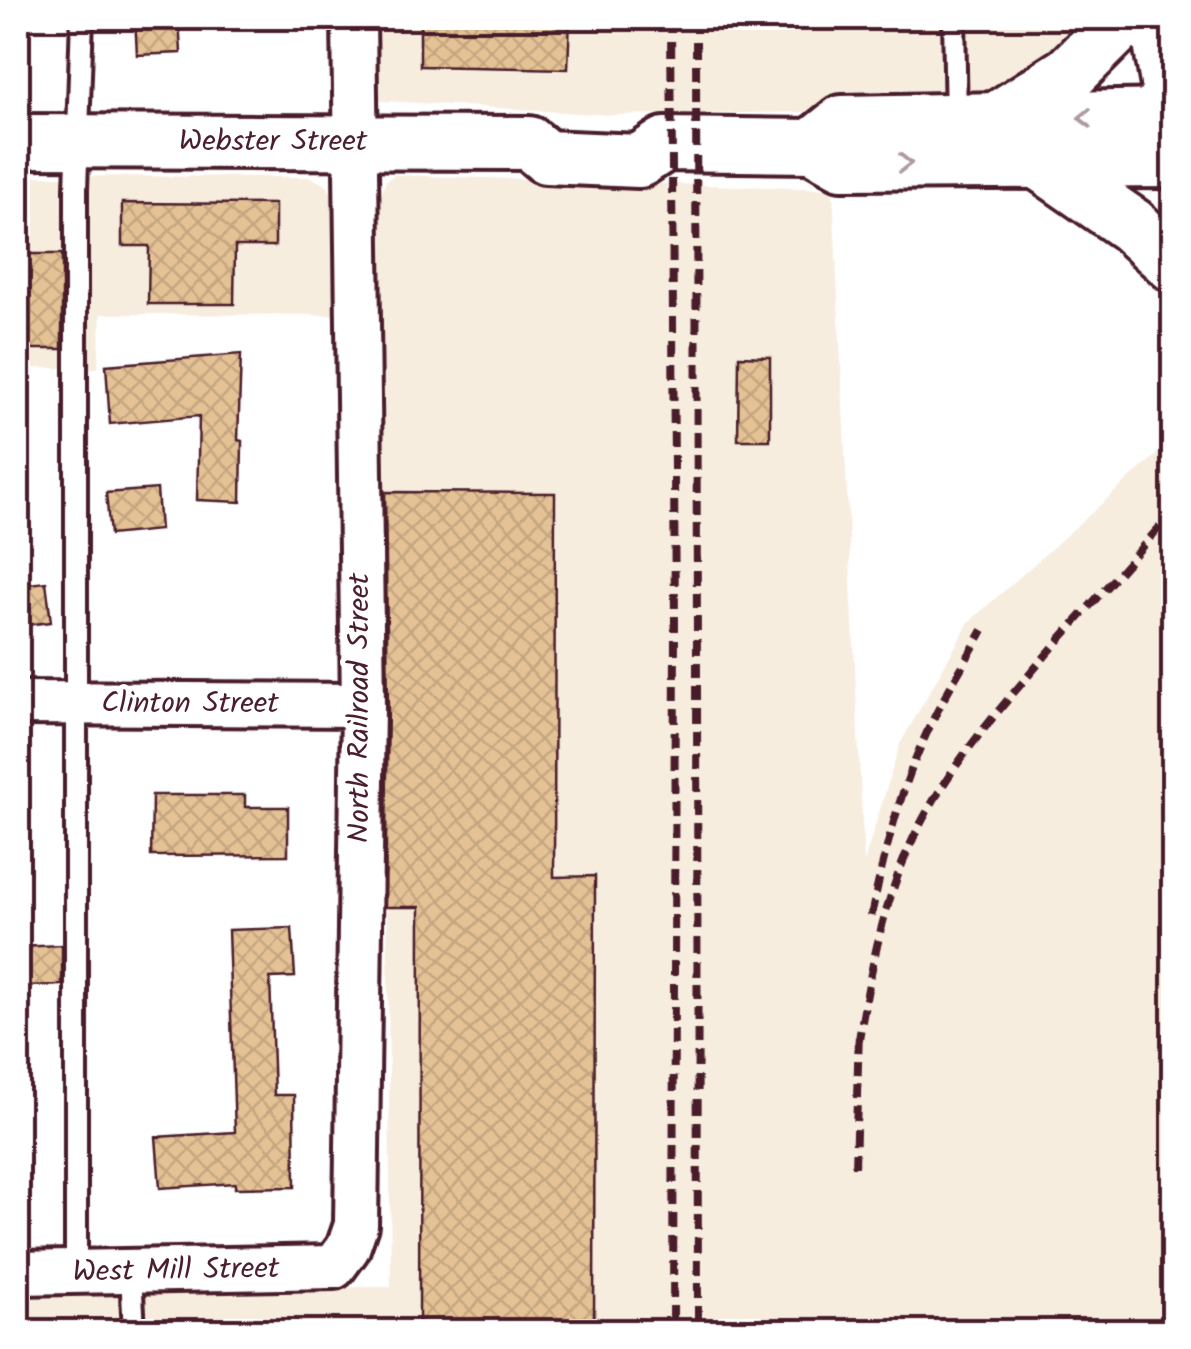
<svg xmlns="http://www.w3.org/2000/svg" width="1191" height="1349" viewBox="0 0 1191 1349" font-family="Kalam,sans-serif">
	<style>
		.built { fill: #f7eddf }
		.building { fill: url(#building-cross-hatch); stroke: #4a1f2b; stroke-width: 2.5 }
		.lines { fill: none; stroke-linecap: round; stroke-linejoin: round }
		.service-casing { stroke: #4a1f2b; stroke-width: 28 }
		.minor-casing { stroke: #4a1f2b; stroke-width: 50 }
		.tertiary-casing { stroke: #4a1f2b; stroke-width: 60 }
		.primary-casing { stroke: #4a1f2b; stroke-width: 62 }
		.service { stroke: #fff; stroke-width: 20 }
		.minor { stroke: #fff; stroke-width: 42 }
		.tertiary { stroke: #fff; stroke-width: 52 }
		.primary { stroke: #fff; stroke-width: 55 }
		.rail { stroke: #4a1f2b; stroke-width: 8; stroke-dasharray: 15 8; stroke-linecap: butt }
		.oneway { stroke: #ae9aa0 }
		.labels { text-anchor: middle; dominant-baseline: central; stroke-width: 10; stroke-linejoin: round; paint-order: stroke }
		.street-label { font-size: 30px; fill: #4a1f2b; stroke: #fff }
	</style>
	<defs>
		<pattern id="building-cross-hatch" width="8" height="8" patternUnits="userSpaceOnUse" patternTransform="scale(2.5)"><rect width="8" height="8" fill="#e4c295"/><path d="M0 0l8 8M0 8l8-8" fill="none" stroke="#c5a681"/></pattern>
	</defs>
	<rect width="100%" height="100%" fill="#fff"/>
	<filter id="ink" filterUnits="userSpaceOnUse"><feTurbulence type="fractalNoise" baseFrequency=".01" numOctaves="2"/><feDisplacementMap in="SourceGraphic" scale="20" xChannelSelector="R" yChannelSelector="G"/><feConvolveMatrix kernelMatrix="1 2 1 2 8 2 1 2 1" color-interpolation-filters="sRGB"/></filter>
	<g filter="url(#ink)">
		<path class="built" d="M 371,18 L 1091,18 L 1010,90 L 899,105 L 809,112 L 611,115 L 370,100 Z
			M 394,175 L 833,189 L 864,862 L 900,744 L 969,622 L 1173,440 L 1173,1331 L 18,1332 L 18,1289 L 391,1287 L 380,198 L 386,181 Z
			M 18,176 L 311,177 L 327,186 L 339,207 L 333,315 L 101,314 L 98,368 L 18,368 Z"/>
		<path class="building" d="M 135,18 L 179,18 L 181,53 L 137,55 Z
			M 420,18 L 570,18 L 568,69 L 420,66 Z
			M 122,203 L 275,204 L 275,246 L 235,246 L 234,304 L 148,304 L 149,246 L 122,246 Z
			M 18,254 L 62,254 L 62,349 L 18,349 Z
			M 241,354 L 238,440 L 242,441 L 241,502 L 197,500 L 199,416 L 110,424 L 106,365 Z
			M 739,356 L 770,357 L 770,440 L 738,440 Z
			M 157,489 L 160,530 L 110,535 L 106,493 Z
			M 385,492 L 555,493 L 554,877 L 595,876 L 594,1332 L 419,1332 L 420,907 L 385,907 L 388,705 Z
			M 46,582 L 51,622 L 18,626 L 18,585 Z
			M 152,795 L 245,795 L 245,807 L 288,807 L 288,855 L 151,856 Z
			M 292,928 L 295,977 L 270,978 L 274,1095 L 294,1095 L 295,1187 L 235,1188 L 235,1183 L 160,1188 L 156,1137 L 235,1132 L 228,930 Z
			M 62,945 L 62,985 L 18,986 L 18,947 Z"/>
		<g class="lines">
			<g class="service-casing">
				<path id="service" d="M 954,18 L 956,120
					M 76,1273 L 76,189 L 82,18
					M 131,1273 L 134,1332"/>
			</g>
			<g class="minor-casing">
				<path id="minor" d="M 18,703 L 363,705
					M 18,1273 L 334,1267 L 348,1248 L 356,1225 L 363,705 L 354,18"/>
			</g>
			<g class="tertiary-casing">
				<path id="tertiary" d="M 18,141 L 529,143 L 546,157 L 639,161 L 665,144 L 812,146 L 842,163 L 1174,161
					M 812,146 L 842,122 L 1174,116"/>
			</g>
			<g class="primary-casing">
				<path id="primary" d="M 1157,18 L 1174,113
					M 997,120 L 1070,73 L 1125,18
					M 1040,162 L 1131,225 L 1174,264"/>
			</g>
			<use href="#service" class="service"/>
			<use href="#minor" class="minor"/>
			<use href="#tertiary" class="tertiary"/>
			<use href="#primary" class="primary"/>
			<path class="rail" d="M 671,18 L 675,624 L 673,1332
				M 696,18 L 698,1332
				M 871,916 C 885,850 901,785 931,724 C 946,692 966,661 983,630
				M 858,1045 C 870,974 882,905 913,839 C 946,769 997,712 1047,654 C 1089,607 1131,559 1174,511
				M 855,1167 L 859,1030"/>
		</g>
		<defs><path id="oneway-chevron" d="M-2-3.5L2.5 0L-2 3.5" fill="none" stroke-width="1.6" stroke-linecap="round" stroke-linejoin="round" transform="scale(2.5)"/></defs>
		<g class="oneway">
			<use href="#oneway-chevron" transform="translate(1085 118) rotate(179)"/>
			<use href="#oneway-chevron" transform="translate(905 163)"/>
		</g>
	</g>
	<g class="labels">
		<g class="street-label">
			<text x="273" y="142">Webster Street</text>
			<text x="190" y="704">Clinton Street</text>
			<text transform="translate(360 708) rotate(-90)">North Railroad Street</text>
			<text transform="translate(176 1271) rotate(-1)">West Mill Street</text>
		</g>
	</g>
	<rect width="1191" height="1349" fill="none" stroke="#fff" stroke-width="60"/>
	<rect x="30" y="30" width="1131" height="1289" fill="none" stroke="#4a1f2b" stroke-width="4" filter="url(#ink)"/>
</svg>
